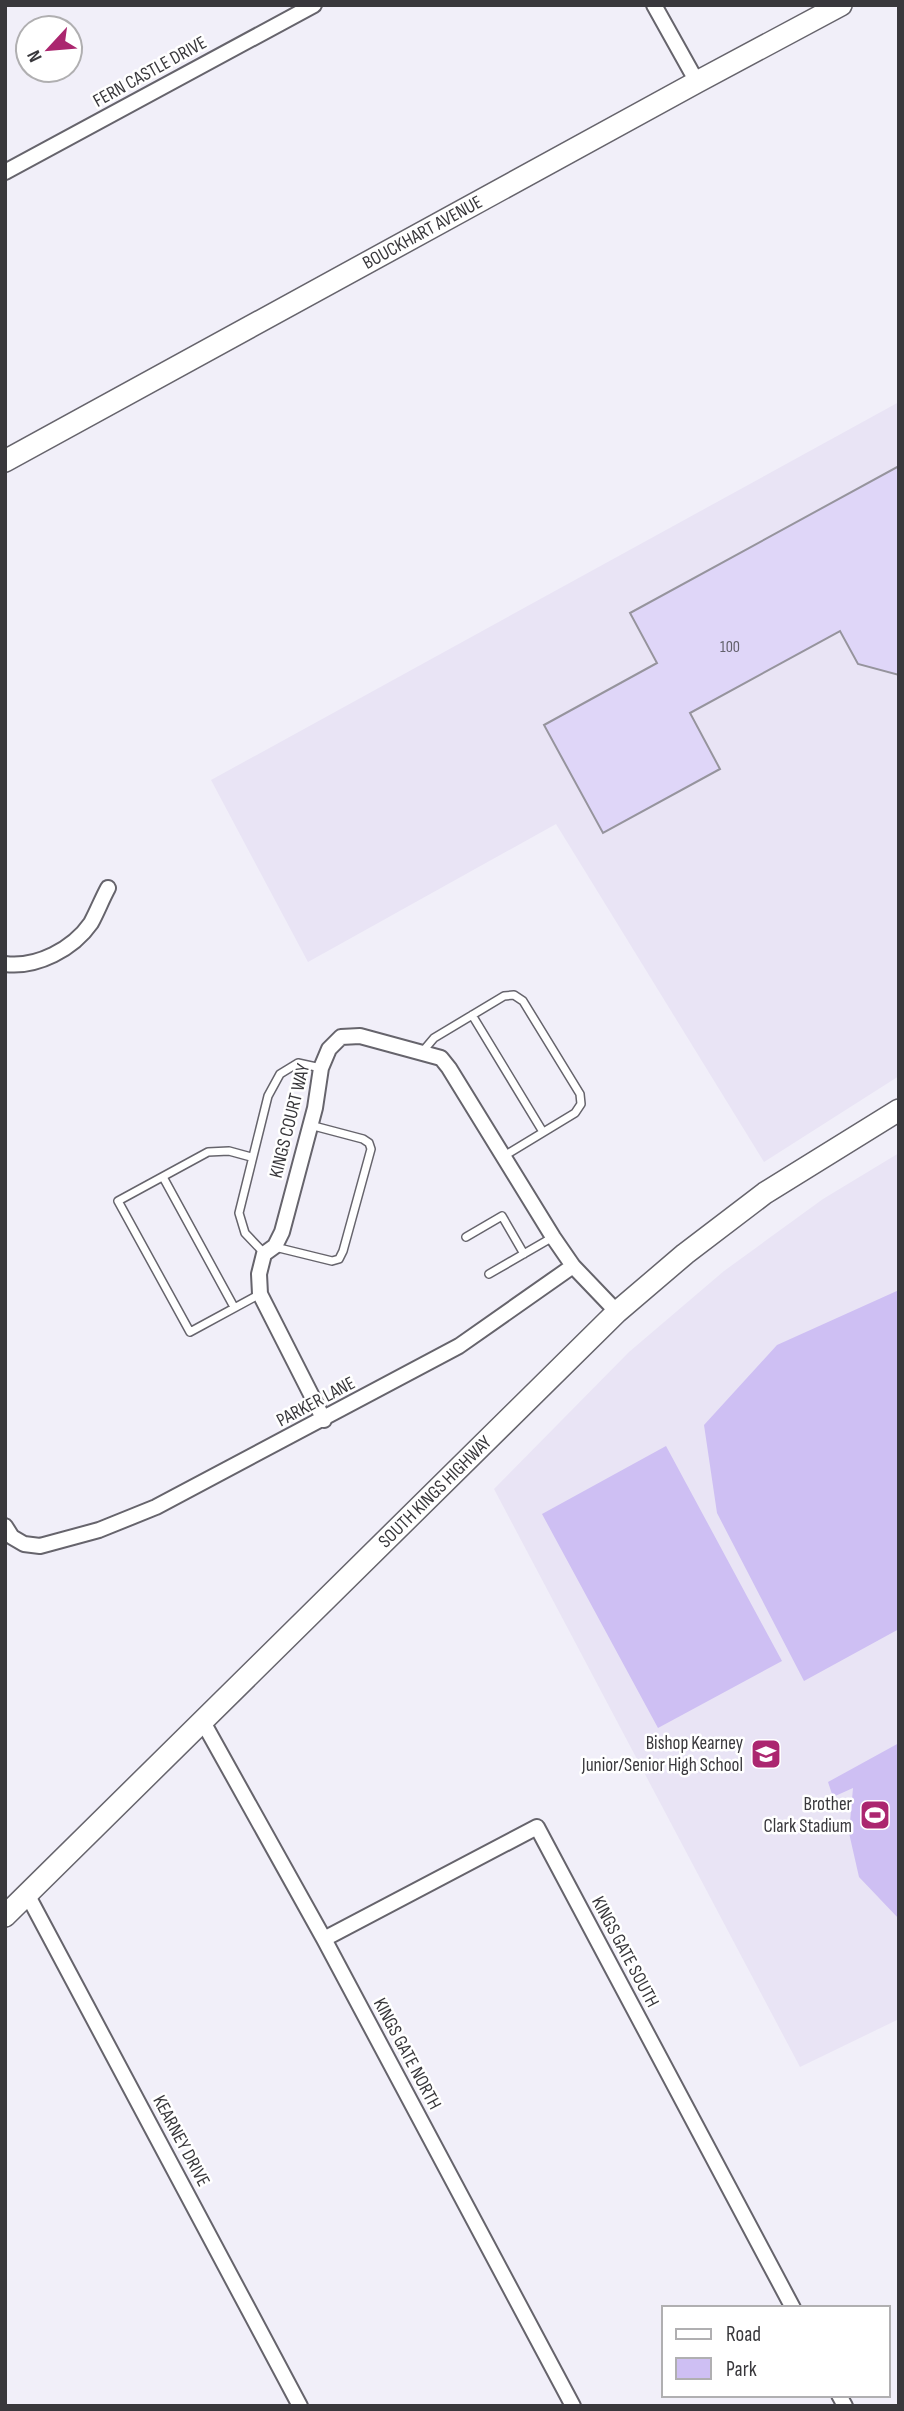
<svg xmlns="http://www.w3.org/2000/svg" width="904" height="2411" viewBox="0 0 904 2411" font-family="'Sofia Sans Condensed',sans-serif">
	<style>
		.built { fill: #e9e4f5 }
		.green { fill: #cebff3 }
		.building { fill: #dfd6f8; stroke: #96949d; stroke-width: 2 }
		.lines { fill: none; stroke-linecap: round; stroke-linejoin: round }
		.lane-casing { stroke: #66646c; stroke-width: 10 }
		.street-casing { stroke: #66646c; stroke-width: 18 }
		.secondary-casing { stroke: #66646c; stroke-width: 24 }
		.lane { stroke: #fff; stroke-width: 7 }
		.street { stroke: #fff; stroke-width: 14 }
		.secondary { stroke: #fff; stroke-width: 21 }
		.labels { text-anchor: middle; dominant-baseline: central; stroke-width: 5; stroke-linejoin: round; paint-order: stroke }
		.number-label { font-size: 16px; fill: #62606b }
		.street-label { font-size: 19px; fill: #39383c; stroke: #fff }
		.poi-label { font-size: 19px; fill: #39383c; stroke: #fff; text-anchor: end }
	</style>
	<rect width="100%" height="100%" fill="#f1eff9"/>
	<path class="built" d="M 899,402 L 899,1076 L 764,1162 L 556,824 L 308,962 L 211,780 Z
		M 899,1153 L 899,2019 L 800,2067 L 494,1489 L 629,1352 L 724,1271 L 823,1199 Z"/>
	<path class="green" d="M 899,1290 L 899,1629 L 804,1681 L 717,1513 L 704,1425 L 777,1345 Z
		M 666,1446 L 782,1661 L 658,1728 L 542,1514 Z
		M 899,1743 L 899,1919 L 859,1877 L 849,1833 L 853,1788 L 833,1797 L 828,1782 Z"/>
	<path class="building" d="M 899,466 L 899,675 L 858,664 L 840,631 L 690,713 L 720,769 L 603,833 L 544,725 L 657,663 L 630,613 Z"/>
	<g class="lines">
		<g class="lane-casing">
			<path id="lane" d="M 472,1015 L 543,1132
				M 423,1051 L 434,1038 L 504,996 L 514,995 L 523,1001 L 580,1094 L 581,1104 L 575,1113 L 504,1156
				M 251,1157 L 229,1151 L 208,1152 L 118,1201 L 190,1332 L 260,1294
				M 163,1177 L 234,1307
				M 466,1237 L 502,1216 L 524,1254
				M 275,1247 L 332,1261 L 339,1259 L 343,1251 L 371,1149 L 369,1143 L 363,1139 L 310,1125
				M 264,1253 L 245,1233 L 239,1213 L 268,1096 L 280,1074 L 298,1063 L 321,1068
				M 489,1274 L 553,1237"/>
		</g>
		<g class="street-casing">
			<path id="street" d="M 654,5 L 697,82
				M 5,172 L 314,5
				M 5,964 C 37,968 73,949 91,923 C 97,912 102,899 108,888
				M 324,1420 L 260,1294 L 259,1274 L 264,1254 L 275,1246 L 282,1232 L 315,1108 L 321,1068 L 329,1049 L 341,1037 L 360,1036 L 441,1058 L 449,1068 L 553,1237 L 573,1266 L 617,1312
				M 5,1526 L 12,1537 L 24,1544 L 40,1546 L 99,1530 L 156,1507 L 459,1346 L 573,1266
				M 203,1722 L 324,1939 L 573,2406
				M 27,1894 L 300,2406
				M 324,1939 L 537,1827 L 793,2308
				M 839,2395 L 845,2406"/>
		</g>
		<g class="secondary-casing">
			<g id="secondary">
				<path id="s1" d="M 5,461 L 697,82 L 841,5"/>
				<path id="s2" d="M 5,1916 L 617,1312 L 685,1254 L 765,1193 L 899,1110"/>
			</g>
		</g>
		<use href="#lane" class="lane"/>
		<use href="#street" class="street"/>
		<use href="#secondary" class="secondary"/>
	</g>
	<defs>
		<g id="school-square" transform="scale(1.575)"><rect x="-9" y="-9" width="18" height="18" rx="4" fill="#ab266f" stroke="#fff"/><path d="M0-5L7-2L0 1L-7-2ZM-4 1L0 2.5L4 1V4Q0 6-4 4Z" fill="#fff"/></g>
		<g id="stadium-square" transform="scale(1.575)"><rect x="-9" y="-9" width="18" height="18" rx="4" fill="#ab266f" stroke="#fff"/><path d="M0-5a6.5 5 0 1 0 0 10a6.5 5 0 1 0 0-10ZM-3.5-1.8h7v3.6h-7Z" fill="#fff"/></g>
	</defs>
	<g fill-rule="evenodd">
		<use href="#school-square" x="766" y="1754"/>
		<use href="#stadium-square" x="875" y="1815"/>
	</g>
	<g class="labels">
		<g class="number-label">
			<text x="730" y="647">100</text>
		</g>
		<g class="street-label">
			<text transform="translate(150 72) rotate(-29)">FERN CASTLE DRIVE</text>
			<text stroke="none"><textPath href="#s1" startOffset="476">BOUCKHART AVENUE</textPath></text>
			<text transform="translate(290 1121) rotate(-76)">KINGS COURT WAY</text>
			<text transform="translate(316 1402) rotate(-28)">PARKER LANE</text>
			<text stroke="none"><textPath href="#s2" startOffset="604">SOUTH KINGS HIGHWAY</textPath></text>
			<text transform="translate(625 1952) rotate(62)">KINGS GATE SOUTH</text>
			<text transform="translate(407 2054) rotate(62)">KINGS GATE NORTH</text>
			<text transform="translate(181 2141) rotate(62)">KEARNEY DRIVE</text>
		</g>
		<g class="poi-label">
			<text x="743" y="1743">Bishop Kearney<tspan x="743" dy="22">Junior/Senior High School</tspan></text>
			<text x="852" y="1804">Brother<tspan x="852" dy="22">Clark Stadium</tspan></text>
		</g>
	</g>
	<rect width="904" height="2411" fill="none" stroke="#39383c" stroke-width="14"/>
	<rect x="662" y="2306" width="228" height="91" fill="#ffffff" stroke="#b0afb1" stroke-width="2"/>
	<rect x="676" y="2329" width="35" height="10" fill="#ffffff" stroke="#b0afb1" stroke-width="2"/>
	<text x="726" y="2341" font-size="21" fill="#39383c">Road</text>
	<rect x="676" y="2358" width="35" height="21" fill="#cebff3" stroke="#b0afb1" stroke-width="2"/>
	<text x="726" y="2376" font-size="21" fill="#39383c">Park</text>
	<g transform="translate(49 49) rotate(244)"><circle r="33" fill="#ffffff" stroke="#b0afb1" stroke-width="2"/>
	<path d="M0-5L12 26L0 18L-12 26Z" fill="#ab266f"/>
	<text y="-10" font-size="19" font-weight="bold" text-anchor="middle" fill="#39383c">N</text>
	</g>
</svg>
